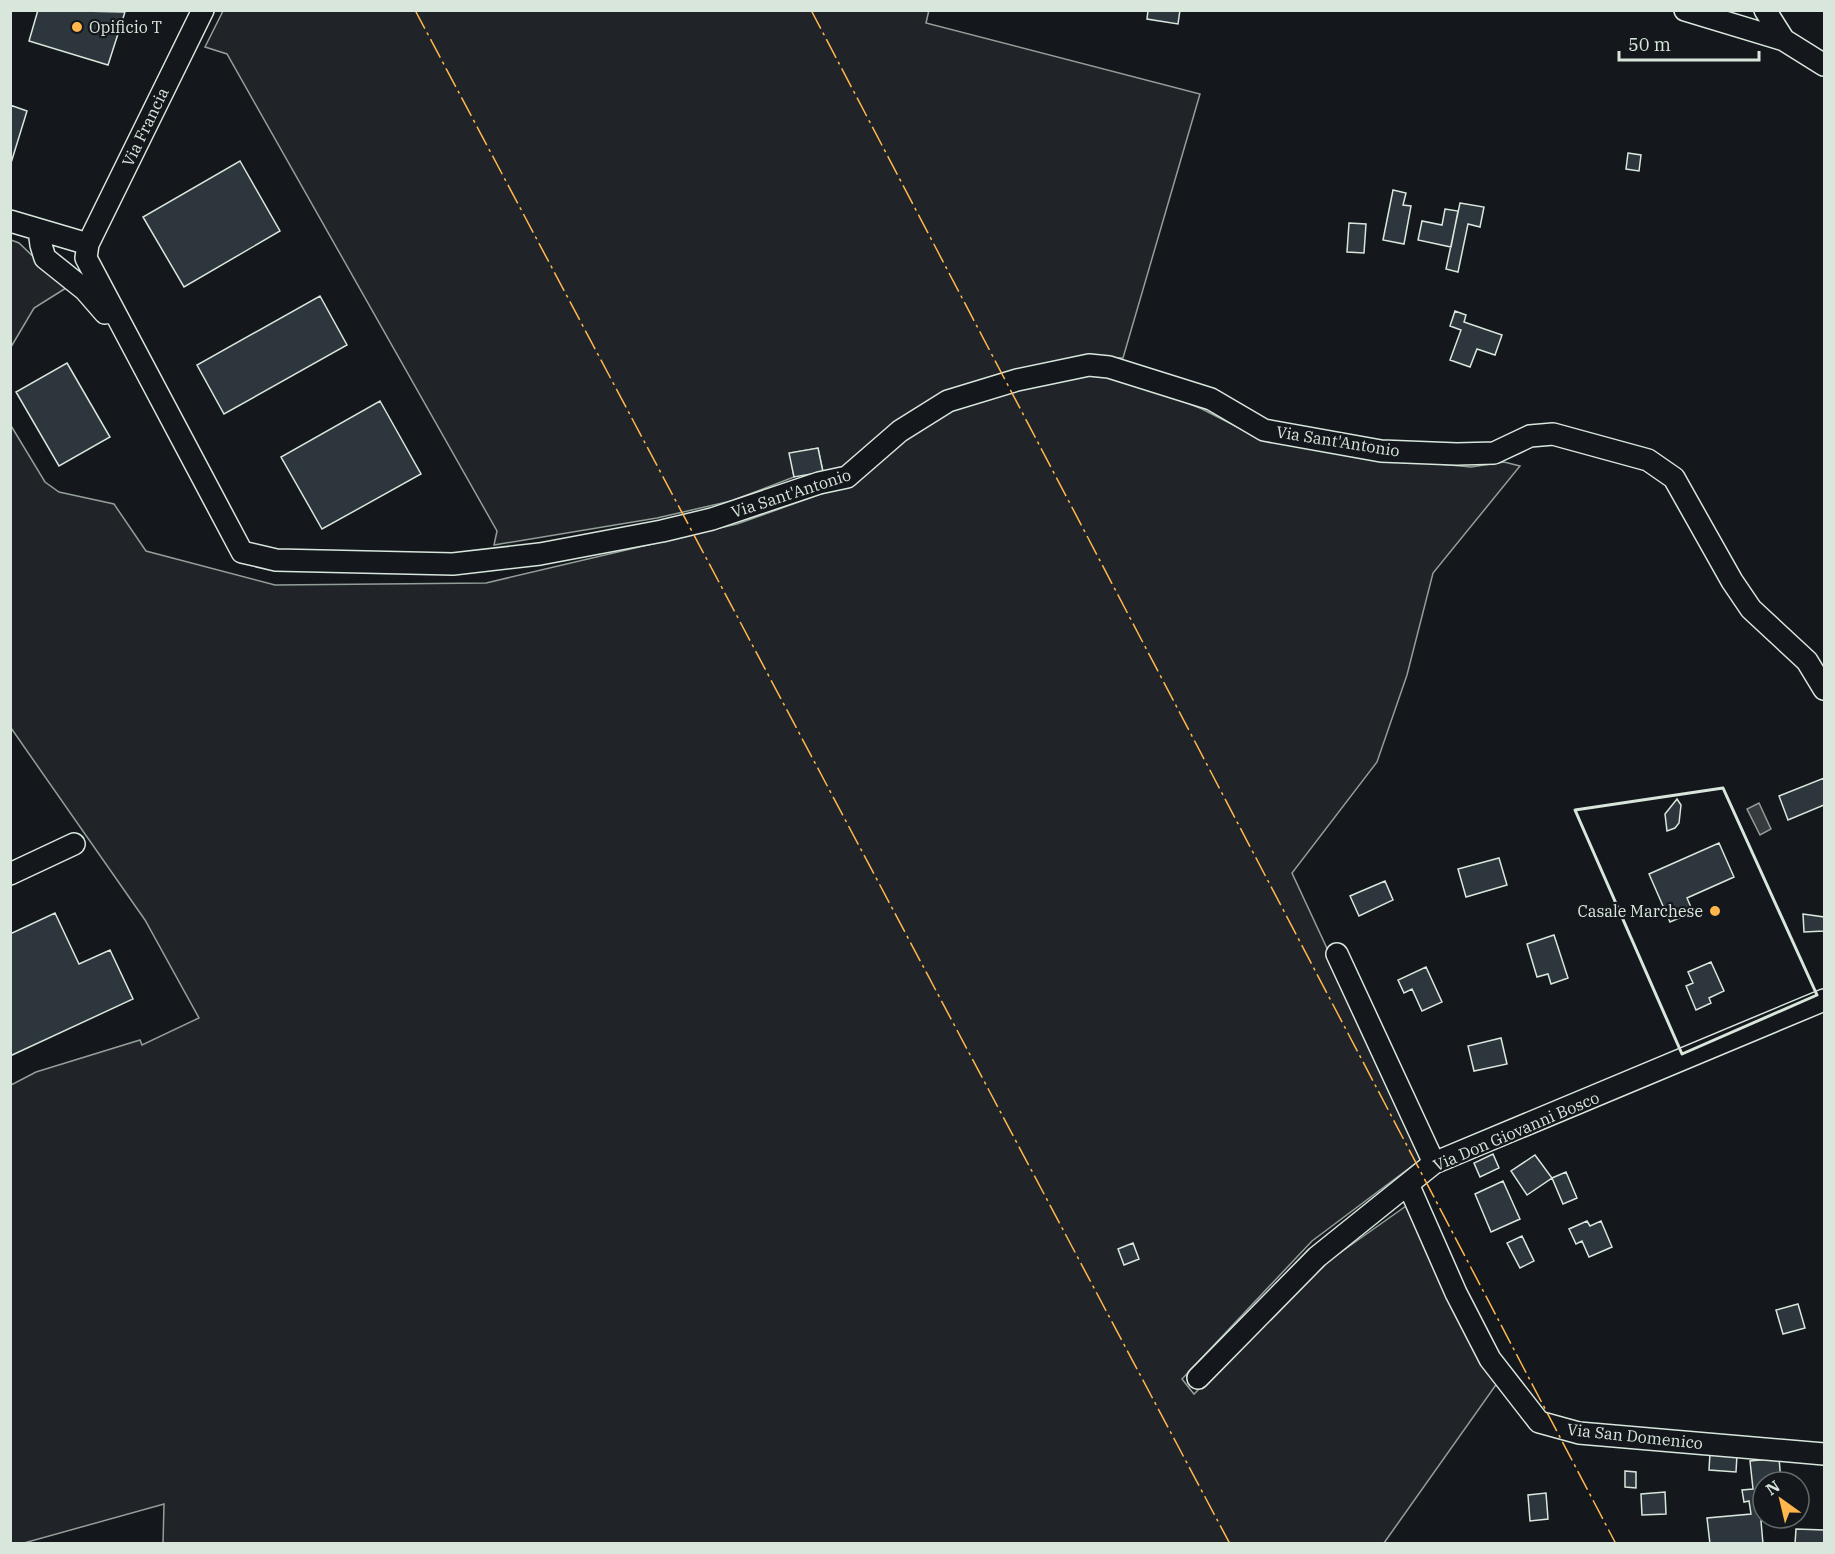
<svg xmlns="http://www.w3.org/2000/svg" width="1835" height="1554" viewBox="0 0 1835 1554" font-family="'IBM Plex Serif',serif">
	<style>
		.green { fill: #202428; stroke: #939e99; stroke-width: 1.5 }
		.water { fill: #363b3e; stroke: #939e99; stroke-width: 1.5 }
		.building { fill: #2c363c; stroke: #d8e6dc; stroke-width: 1.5 }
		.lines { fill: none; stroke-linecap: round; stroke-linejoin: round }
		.minor-casing { stroke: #d8e6dc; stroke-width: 24 }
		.minor { stroke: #14181c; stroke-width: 21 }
		.wall { stroke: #d8e6dc; stroke-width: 3 }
		.power { stroke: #ffb74d; stroke-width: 1.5; stroke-dasharray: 21 4.5 3 4.5; stroke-linecap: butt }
		.poi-dot { fill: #ffb74d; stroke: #14181c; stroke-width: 2 }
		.labels { text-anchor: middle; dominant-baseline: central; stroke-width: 4.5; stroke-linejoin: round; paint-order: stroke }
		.poi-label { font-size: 16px; fill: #d8e6dc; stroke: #14181c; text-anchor: start }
		.street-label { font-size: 16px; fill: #d8e6dc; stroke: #14181c }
	</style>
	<rect width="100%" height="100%" fill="#14181c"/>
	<path class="green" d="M 929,10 L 926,23 L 1200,94 L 1123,358 L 1075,357 L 958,387 L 908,415 L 841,469 L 823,472 L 818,448 L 790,453 L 794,477 L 731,501 L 657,518 L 494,545 L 497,531 L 227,54 L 205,47 L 223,11 Z
		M 11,240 L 19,243 L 66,288 L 34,308 L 11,347 Z
		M 1111,371 L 1202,409 L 1261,439 L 1375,458 L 1471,467 L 1504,462 L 1520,466 L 1433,573 L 1407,675 L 1377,762 L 1292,873 L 1424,1157 L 1312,1241 L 1182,1379 L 1194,1394 L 1320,1267 L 1406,1206 L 1498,1382 L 1384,1543 L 163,1544 L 164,1504 L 24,1543 L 11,1543 L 11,1085 L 36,1072 L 140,1040 L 142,1045 L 199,1018 L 145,920 L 11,728 L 10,424 L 45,482 L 59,492 L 114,504 L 146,551 L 275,585 L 486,583 L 737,524 L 855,482 L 914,429 L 978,396 Z"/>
	<path class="water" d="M 1759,803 L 1771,829 L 1760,835 L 1747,809 Z"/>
	<path class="building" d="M 38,10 L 125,12 L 108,65 L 29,41 Z
		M 1148,10 L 1180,10 L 1178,24 L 1147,19 Z
		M 10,105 L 27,111 L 11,163 L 10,163 Z
		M 1628,153 L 1641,155 L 1639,171 L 1626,169 Z
		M 240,161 L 280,231 L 184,287 L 143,217 Z
		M 1393,190 L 1406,193 L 1403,205 L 1411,206 L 1404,244 L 1383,240 Z
		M 1460,203 L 1484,207 L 1480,227 L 1468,224 L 1458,272 L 1446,269 Z
		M 1445,209 L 1458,211 L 1451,247 L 1418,240 L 1422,221 L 1442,225 Z
		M 1349,223 L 1366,224 L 1364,253 L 1347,252 Z
		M 320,296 L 347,345 L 224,414 L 197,365 Z
		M 1455,311 L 1466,315 L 1464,322 L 1502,335 L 1495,355 L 1477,349 L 1470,367 L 1450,360 L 1461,330 L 1450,326 Z
		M 67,363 L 110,437 L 59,466 L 16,392 Z
		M 380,401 L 421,474 L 322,529 L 281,457 Z
		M 818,448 L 823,472 L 794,477 L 789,453 Z
		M 1824,778 L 1824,805 L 1788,820 L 1779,796 Z
		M 1677,799 L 1681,805 L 1679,823 L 1675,828 L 1667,831 L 1665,814 Z
		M 1719,843 L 1734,877 L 1687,898 L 1693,912 L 1670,922 L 1649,874 Z
		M 1499,858 L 1507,885 L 1466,897 L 1458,869 Z
		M 1385,881 L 1393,900 L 1359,916 L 1350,896 Z
		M 55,913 L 79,964 L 110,950 L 133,999 L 10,1056 L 10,934 Z
		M 1803,914 L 1824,917 L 1824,931 L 1804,932 Z
		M 1554,935 L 1568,978 L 1551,984 L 1548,974 L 1537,977 L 1527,944 Z
		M 1711,962 L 1724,991 L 1709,998 L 1711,1003 L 1696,1010 L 1686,986 L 1693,983 L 1688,972 Z
		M 1426,967 L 1442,1002 L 1422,1011 L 1412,989 L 1404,993 L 1398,980 Z
		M 1501,1038 L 1507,1064 L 1474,1071 L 1468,1046 Z
		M 1493,1154 L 1499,1168 L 1480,1177 L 1474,1163 Z
		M 1535,1155 L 1552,1178 L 1527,1195 L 1511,1171 Z
		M 1566,1172 L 1577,1198 L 1563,1204 L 1552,1178 Z
		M 1503,1181 L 1520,1219 L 1491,1232 L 1475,1194 Z
		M 1587,1221 L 1590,1226 L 1601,1221 L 1612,1247 L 1589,1257 L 1582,1241 L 1576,1244 L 1569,1229 Z
		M 1522,1236 L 1534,1261 L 1520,1268 L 1507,1243 Z
		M 1133,1243 L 1139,1259 L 1124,1265 L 1118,1249 Z
		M 1798,1304 L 1805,1328 L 1783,1334 L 1776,1310 Z
		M 1710,1453 L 1737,1455 L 1736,1472 L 1709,1470 Z
		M 1779,1458 L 1781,1482 L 1763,1482 L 1763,1518 L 1785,1519 L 1761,1521 L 1763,1544 L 1710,1544 L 1707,1518 L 1751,1514 L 1749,1501 L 1744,1502 L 1742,1490 L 1753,1489 L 1750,1461 Z
		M 1625,1471 L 1636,1472 L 1636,1488 L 1625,1487 Z
		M 1665,1492 L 1666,1514 L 1642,1515 L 1641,1494 Z
		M 1546,1493 L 1548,1519 L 1530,1521 L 1528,1495 Z
		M 1796,1529 L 1824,1530 L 1824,1544 L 1795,1544 Z"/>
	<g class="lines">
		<g class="minor-casing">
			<path id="minor" d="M 203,10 L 88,244 L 86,258 L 242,552 L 276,560 L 453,564 L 540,554 L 662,531 L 712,519 L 819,483 L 847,477 L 900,431 L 948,401 L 1017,380 L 1089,365 L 1109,367 L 1211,399 L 1264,430 L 1381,451 L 1457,454 L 1494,453 L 1530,436 L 1553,434 L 1648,460 L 1674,478 L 1732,581 L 1751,609 L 1807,661 L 1824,689
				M 1685,10 L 1784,40 L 1824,65
				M 1765,10 L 1784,40
				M 10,221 L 88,244
				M 39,230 L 41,245 L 45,258 L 85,290 L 105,313
				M 10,874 L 74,844
				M 1337,954 L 1434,1163
				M 1408,1184 L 1456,1293 L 1490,1359 L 1539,1422 L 1579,1433 L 1824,1454
				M 1198,1378 L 1317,1257 L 1434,1163 L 1824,1000"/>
		</g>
		<use href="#minor" class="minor"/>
		<path class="wall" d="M 1723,788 L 1817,995 L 1682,1054 L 1575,810 Z"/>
		<path class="power" d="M 415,10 L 1230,1544
			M 811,10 L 1616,1544"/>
	</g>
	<g class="poi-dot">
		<circle cx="77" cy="27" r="6"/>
		<circle cx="1715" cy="911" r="6"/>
	</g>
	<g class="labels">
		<g class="poi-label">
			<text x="89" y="27">Opificio T</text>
			<text x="1703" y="911" text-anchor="end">Casale Marchese</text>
		</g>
		<g class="street-label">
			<text transform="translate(145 127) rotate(-64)">Via Francia</text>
			<text transform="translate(1338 441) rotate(9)">Via Sant'Antonio</text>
			<text transform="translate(791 493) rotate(-18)">Via Sant'Antonio</text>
			<text transform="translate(1516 1131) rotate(-23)">Via Don Giovanni Bosco</text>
			<text transform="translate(1635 1436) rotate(6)">Via San Domenico</text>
		</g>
	</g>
	<rect width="1835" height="1554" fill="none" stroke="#d8e6dc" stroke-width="24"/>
	<g transform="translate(1781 1500) rotate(326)"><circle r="28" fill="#14181c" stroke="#626a69" stroke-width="1.5"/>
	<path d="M0-4.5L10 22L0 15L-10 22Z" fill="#ffb74d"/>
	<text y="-9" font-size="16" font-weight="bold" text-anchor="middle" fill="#d8e6dc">N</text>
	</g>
	<path d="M1619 51v9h140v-9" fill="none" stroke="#d8e6dc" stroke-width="3"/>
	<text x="1628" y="51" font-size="18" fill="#d8e6dc" stroke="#14181c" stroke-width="4.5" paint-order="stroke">50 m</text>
</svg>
